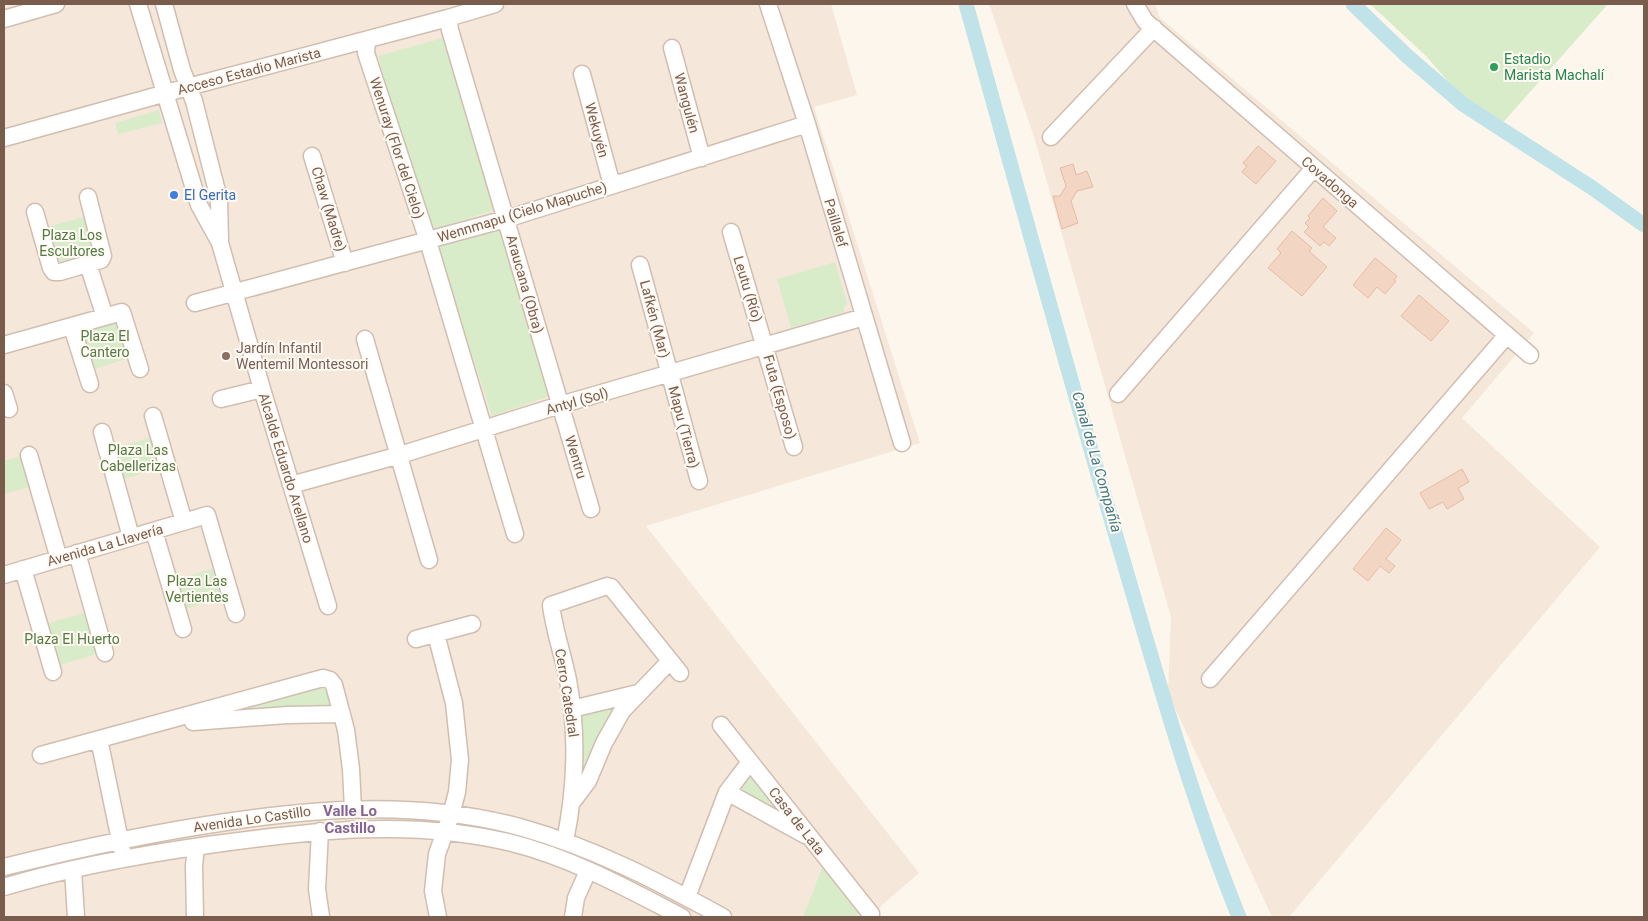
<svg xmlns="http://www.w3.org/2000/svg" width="1648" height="921" viewBox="0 0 1648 921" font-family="Roboto,sans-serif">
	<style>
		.residential { fill: #f5e8da }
		.green { fill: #d8ecc9 }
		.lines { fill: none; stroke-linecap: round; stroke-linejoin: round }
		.canal { stroke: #bfe3e8; stroke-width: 15 }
		.building { fill: #f3d5c3; stroke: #e6bba3 }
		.street-casing { stroke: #d1beb0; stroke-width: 19 }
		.street { stroke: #fff; stroke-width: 16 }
		.leisure-dot { fill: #2e9e5b; stroke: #fffaf3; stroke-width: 2 }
		.shop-dot { fill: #3f7fe0; stroke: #fffaf3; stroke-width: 2 }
		.education-dot { fill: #8d6e63; stroke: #fffaf3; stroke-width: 2 }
		.labels { text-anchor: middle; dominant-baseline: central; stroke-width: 4; stroke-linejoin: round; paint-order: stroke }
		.leisure-label { font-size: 14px; fill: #27864d; stroke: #fffaf3; text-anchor: start }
		.street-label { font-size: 14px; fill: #7a5c4d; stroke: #fffaf3 }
		.shop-label { font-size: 14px; fill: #366cbe; stroke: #fffaf3; text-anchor: start }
		.park-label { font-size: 14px; fill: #537a41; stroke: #fffaf3 }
		.education-label { font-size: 14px; fill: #785e54; stroke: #fffaf3; text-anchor: start }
		.water-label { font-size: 15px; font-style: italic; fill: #437c86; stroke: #fffaf3 }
		.neighbourhood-label { font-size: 15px; font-weight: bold; fill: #846695; stroke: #fffaf3 }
	</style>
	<rect width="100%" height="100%" fill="#fdf6ec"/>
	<path class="residential" d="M 4,4 L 831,4 L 857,95 L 814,107 L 920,443 L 646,526 L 919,873 L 881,906 L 877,917 L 4,917 Z
		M 989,4 L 1155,4 L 1160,18 L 1534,333 L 1462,418 L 1600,547 L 1289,917 L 1272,917 L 1168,693 L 1171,617 L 1035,140 Z"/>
	<path class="green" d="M 1370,4 L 1608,4 L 1499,127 L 1466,102 L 1426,56 Z
		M 443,38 L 494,210 L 430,231 L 378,56 Z
		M 159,110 L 162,123 L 118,134 L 115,123 Z
		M 91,215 L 98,258 L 52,265 L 43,228 Z
		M 503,227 L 553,395 L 492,416 L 437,246 Z
		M 835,262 L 847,303 L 843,309 L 844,312 L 791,328 L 777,279 Z
		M 121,318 L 133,357 L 90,370 L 78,331 Z
		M 155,436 L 165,467 L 120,480 L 111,450 Z
		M 23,455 L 33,486 L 4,494 L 4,461 Z
		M 217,567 L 226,597 L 182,610 L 173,581 Z
		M 88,612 L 100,653 L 57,666 L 44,624 Z
		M 321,683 L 327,686 L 337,711 L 203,717 Z
		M 618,705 L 598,735 L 581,780 L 579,714 Z
		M 751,774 L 785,818 L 738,792 Z
		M 823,866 L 860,908 L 857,917 L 803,917 Z"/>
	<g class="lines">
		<path class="canal" d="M 966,4 C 1017,187 1067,370 1121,553 C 1157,676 1191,798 1239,917
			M 1353,4 L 1407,56 L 1464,105 L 1591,187 L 1644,225"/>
	</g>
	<path class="building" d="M 1258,146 L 1276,161 L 1256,184 L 1242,172 L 1247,166 L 1243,163 Z
		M 1073,164 L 1076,175 L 1087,171 L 1093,187 L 1077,191 L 1071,201 L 1078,223 L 1062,229 L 1053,196 L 1060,196 L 1066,186 L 1060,168 Z
		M 1323,198 L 1337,211 L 1323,227 L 1336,238 L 1329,246 L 1324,242 L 1320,246 L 1304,232 L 1309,227 L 1305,223 L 1310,218 L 1308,216 Z
		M 1292,231 L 1312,248 L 1309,251 L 1327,267 L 1302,296 L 1268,268 L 1281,253 L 1277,249 Z
		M 1375,258 L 1397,276 L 1394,280 L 1396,281 L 1385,294 L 1377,287 L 1368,298 L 1353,285 Z
		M 1419,295 L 1449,321 L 1431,341 L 1401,316 Z
		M 1462,469 L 1469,482 L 1458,488 L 1464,499 L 1447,509 L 1443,502 L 1429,509 L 1420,493 Z
		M 1386,528 L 1401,540 L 1386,559 L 1395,566 L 1389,573 L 1380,566 L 1368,581 L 1353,569 Z"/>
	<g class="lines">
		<g class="street-casing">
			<path id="street" d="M 138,4 L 199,205 L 220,243 L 262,389 L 328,606
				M 164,4 L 182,70 L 194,101 L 219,199 L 220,241
				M 768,4 L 807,124 L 902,443
				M 1135,4 L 1145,21 L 1530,355
				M 448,18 L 450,30 L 591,509
				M 4,19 L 56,4
				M 367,40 L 366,53 L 428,241 L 515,534
				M 672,48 L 702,158
				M 582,74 L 610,178 L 616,183
				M 1051,137 L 1154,28
				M 4,138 L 188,87 L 448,18 L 495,4
				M 312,156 L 345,263
				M 35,212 L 51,268 L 54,272 L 60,272 L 101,260 L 103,256 L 88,197
				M 731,232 L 794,447
				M 88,264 L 105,317
				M 640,265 L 699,481
				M 195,303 L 506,219 L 807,124
				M 72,327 L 90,384
				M 365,339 L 429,560
				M 4,345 L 122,312 L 140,369
				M 4,393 L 9,409
				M 1118,394 L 1314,168
				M 221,399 L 262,389
				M 153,416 L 184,522
				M 102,432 L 131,537
				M 29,455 L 59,559
				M 291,485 L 400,455 L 560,405 L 864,317
				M 154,531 L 183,629
				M 77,553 L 105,653
				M 23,569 L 53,672
				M 4,575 L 207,515 L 236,614
				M 436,634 L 454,703 L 460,760 L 457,792 L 451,815 L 437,854 L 433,891 L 438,917
				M 416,639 L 472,624
				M 1210,679 L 1507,335
				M 572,709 L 638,693
				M 193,722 L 287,715 L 342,714
				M 721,725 L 871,914 L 870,917
				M 99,739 L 122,850
				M 41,755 L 323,678 L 330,680 L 334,685 L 346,730 L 351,769 L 353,809
				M 727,792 L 805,835
				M 573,801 L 588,781 L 604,743 L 622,711 L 670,661
				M 320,831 L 317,889 L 321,917
				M 565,841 C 576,787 578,734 568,680 C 563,655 554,630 551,605 L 607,586 L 611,587 L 680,673
				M 4,867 C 77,849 151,833 226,822 C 324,807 426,801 523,828 C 594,848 659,882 723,917
				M 73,870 L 76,917
				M 4,887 C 70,867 139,855 208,845 C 309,831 411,818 512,843 C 572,858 628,889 682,917
				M 687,897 L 727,792 L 750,762
				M 195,917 L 194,866 L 196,847
				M 573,917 L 576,898 L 588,871"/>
		</g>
		<use href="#street" class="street"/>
	</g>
	<circle class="leisure-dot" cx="1494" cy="67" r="5"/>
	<circle class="shop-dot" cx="174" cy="195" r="5"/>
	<circle class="education-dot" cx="226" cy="356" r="5"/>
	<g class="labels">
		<g class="leisure-label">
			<text x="1504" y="59">Estadio<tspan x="1504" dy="16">Marista Machalí</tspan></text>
		</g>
		<g class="street-label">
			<text transform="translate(249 71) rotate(-15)">Acceso Estadio Marista</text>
			<text transform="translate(687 103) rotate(75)">Wangulén</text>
			<text transform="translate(597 130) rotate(75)">Wekuyén</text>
			<text transform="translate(397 148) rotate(72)">Wenuray (Flor del Cielo)</text>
			<text transform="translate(1330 182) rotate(41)">Covadonga</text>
			<text transform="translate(329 209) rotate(73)">Chaw (Madre)</text>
			<text transform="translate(522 212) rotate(-17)">Wennmapu (Cielo Mapuche)</text>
			<text transform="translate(836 223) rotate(73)">Paillalef</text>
			<text transform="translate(525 284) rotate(74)">Araucana (Obra)</text>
			<text transform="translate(748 289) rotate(73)">Leutu (Río)</text>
			<text transform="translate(655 319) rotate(75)">Lafkén (Mar)</text>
			<text transform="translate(780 397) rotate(74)">Futa (Esposo)</text>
			<text transform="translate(577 401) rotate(-16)">Antyl (Sol)</text>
			<text transform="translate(684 427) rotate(75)">Mapu (Tierra)</text>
			<text transform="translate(576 457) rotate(73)">Wentru</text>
			<text transform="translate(286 468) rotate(73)">Alcalde Eduardo Arellano</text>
			<text transform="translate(105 545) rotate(-16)">Avenida La Llavería</text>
			<text transform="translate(567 693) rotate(81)">Cerro Catedral</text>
			<text transform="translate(252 819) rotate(-8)">Avenida Lo Castillo</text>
			<text transform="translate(797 821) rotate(52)">Casa de Lata</text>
		</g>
		<g class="shop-label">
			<text x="184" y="195">El Gerita</text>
		</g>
		<g class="park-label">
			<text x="72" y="235">Plaza Los<tspan x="72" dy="16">Escultores</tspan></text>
			<text x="105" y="336">Plaza El<tspan x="105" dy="16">Cantero</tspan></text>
			<text x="138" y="450">Plaza Las<tspan x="138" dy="16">Cabellerizas</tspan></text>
			<text x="197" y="581">Plaza Las<tspan x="197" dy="16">Vertientes</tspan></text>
			<text x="72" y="639">Plaza El Huerto</text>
		</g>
		<g class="education-label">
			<text x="236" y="348">Jardín Infantil<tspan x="236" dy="16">Wentemil Montessori</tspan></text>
		</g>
		<g class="water-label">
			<text transform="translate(1097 462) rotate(74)">Canal de La Compañía</text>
		</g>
		<g class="neighbourhood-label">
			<text x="350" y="811">Valle Lo<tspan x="350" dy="17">Castillo</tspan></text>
		</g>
	</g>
	<rect width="1648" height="921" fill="none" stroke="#7a5c4d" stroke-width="10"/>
</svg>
